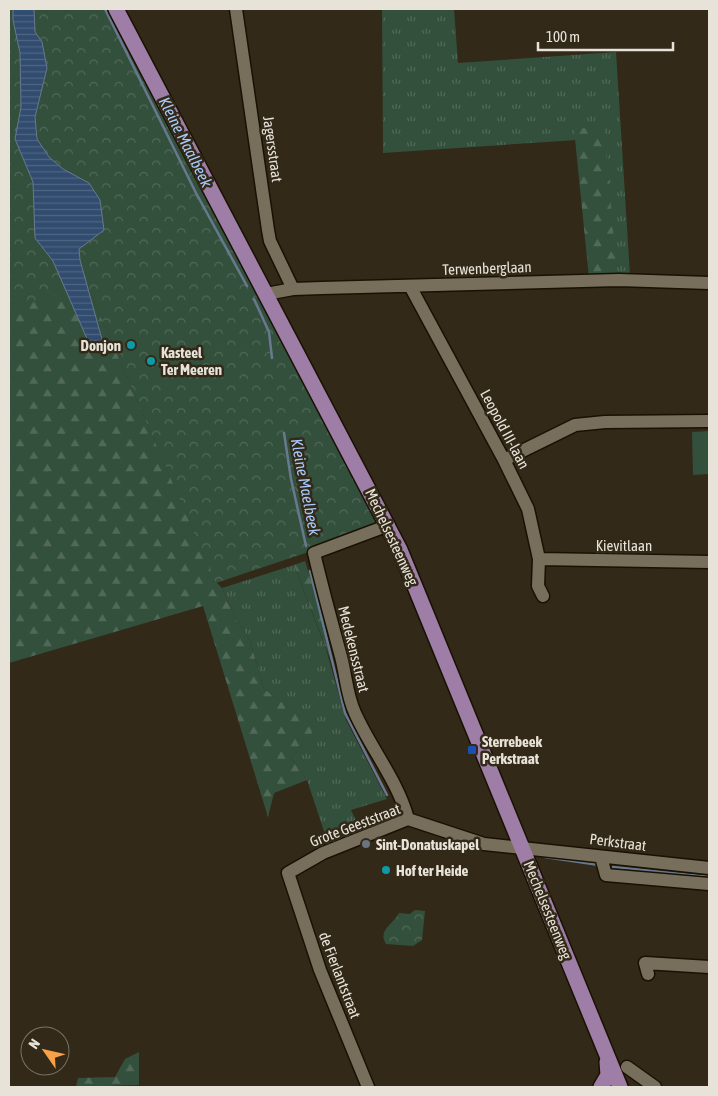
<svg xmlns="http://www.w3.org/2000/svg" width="718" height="1096" viewBox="0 0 718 1096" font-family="'Asap Condensed',sans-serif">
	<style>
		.grass { fill: url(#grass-tufts) }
		.forest { fill: url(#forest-firs) }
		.park { fill: url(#park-crowns) }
		.garden { fill: #33503c }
		.water { fill: url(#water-rules); stroke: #68798f }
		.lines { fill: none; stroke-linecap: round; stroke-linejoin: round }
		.stream { stroke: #68798f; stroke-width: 2.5 }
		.minor-casing { stroke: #191203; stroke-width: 15 }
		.major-casing { stroke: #191203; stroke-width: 18 }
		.minor { stroke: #786e5c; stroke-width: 12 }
		.major { stroke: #9e7ea6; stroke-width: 15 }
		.culture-dot { fill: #0f9aa8; stroke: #322919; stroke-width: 2 }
		.transit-dot { fill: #1a4fb4; stroke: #322919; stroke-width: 2 }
		.worship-dot { fill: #6b7280; stroke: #322919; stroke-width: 2 }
		.labels { text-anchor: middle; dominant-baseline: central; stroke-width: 5; stroke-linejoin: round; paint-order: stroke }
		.street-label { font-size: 15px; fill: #e8e3d9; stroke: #322919 }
		.poi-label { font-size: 15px; font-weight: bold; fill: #e8e3d9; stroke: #322919; text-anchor: start }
		.water-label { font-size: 16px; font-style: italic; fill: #a6cafa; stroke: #322919 }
	</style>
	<defs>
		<pattern id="grass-tufts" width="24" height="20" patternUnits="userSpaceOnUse" patternTransform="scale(1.25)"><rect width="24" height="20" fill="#33503c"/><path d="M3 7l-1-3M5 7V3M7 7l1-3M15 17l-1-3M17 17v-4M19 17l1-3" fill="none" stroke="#516958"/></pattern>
		<pattern id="forest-firs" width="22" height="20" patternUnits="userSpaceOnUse" patternTransform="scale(1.25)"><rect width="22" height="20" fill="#33503c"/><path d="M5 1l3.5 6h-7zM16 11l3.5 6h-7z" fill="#516958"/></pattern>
		<pattern id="park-crowns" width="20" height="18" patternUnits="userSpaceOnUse" patternTransform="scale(1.25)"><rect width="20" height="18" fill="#33503c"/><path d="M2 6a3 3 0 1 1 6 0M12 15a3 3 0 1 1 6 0" fill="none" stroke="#516958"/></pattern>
		<pattern id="water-rules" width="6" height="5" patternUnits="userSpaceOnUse" patternTransform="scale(1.25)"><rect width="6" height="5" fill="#314c6f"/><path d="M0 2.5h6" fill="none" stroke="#4f6683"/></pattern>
	</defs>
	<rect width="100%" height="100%" fill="#322919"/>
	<path class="grass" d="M 382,9 L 454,9 L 458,63 L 616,52 L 630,275 L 617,274 L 575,129 L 576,140 L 383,153 Z
		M 294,565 L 326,649 L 346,720 L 387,799 L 351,810 L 362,833 L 329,846 L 307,780 L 291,758 L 316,727 L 264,689 L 250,641 L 236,619 L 222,588 Z"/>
	<path class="forest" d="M 604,126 L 617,274 L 589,278 L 574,129 Z
		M 88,287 L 216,582 L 222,588 L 236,619 L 250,641 L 264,689 L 317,727 L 291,758 L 307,780 L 274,793 L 268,817 L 203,606 L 9,663 L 9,304 L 11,307 Z
		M 305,561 L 324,619 L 333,666 L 294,565 Z
		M 139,1052 L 139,1085 L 76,1087 L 78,1078 L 115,1077 L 125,1059 Z"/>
	<path class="park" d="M 9,9 L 112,9 L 380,528 L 216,583 L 88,287 L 11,308 L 9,304 Z
		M 415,910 L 425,911 L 422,940 L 413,946 L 386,944 C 377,930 394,924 399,913 L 410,914 Z"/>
	<path class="garden" d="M 709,431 L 709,474 L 693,475 L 692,432 Z"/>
	<path class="water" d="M 13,9 L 34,9 L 35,32 L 42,42 L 47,68 L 35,117 L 37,139 L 49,157 L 63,169 L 89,183 L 100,200 L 104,230 L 79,249 L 80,260 L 103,343 L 88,341 L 53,261 L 35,238 L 33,182 L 15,139 L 21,107 L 20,53 L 13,20 Z"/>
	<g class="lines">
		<path class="stream" d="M 105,9 L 196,193 L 247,286
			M 254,299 L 269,332 L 272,358
			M 284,433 L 291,479 L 306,546
			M 310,571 L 345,713 L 387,795
			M 545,857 L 599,865
			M 613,867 L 709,877"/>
		<g class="minor-casing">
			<path id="minor" d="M 236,9 L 268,230 L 270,241 L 293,289
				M 410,286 L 504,460 L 528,509 L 539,559 L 538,586 L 543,596
				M 266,294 L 293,289 L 322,288 L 619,280 L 709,283
				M 504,460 L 575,425 L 605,422 L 709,421
				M 389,525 L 314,553 C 322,587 331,620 340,653 C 346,673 346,694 355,713 C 371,749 398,781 408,819
				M 539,559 L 709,562
				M 601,857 L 606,875 L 709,884
				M 648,974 L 645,963 L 709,967
				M 627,1067 L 655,1087
				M 368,1087 L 320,970 L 288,873 L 323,853 L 408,819 L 484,844 L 709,868"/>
		</g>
		<g class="major-casing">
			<path id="major" d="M 116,9 L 400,550 L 620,1087
				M 601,1087 L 608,1075 L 607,1062"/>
		</g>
		<use href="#minor" class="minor"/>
		<use href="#major" class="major"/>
	</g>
	<g class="culture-dot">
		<circle cx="131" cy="345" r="5"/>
		<circle cx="151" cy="361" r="5"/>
		<circle cx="386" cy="870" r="5"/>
	</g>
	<rect class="transit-dot" x="467" y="745" width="10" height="10" rx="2.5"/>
	<circle class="worship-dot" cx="366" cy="844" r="5"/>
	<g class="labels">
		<g class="street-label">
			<text transform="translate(273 149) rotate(82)">Jagersstraat</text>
			<text transform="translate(487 268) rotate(-2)">Terwenberglaan</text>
			<text transform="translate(505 429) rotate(62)">Leopold III-laan</text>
			<text transform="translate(392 537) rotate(65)">Mechelsesteenweg</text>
			<text x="624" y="545">Kievitlaan</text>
			<text transform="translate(354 649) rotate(76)">Medekensstraat</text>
			<text transform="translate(355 825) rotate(-21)">Grote Geeststraat</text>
			<text transform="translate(618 842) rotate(7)">Perkstraat</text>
			<text transform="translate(548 910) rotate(68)">Mechelsesteenweg</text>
			<text transform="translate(340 975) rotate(69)">de Fierlantstraat</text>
		</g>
		<g class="poi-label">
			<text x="121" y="345" text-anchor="end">Donjon</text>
			<text x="161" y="352">Kasteel<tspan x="161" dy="17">Ter Meeren</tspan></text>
			<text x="482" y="741">Sterrebeek<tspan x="482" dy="17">Perkstraat</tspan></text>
			<text x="376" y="844">Sint-Donatuskapel</text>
			<text x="396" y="870">Hof ter Heide</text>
		</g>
		<g class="water-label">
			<text transform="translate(186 142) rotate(63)">Kleine Maalbeek</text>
			<text transform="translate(306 487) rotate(79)">Kleine Maelbeek</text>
		</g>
	</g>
	<rect width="718" height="1096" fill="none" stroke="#e8e3d9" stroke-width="20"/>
	<g transform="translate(45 1051) rotate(304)"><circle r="24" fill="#322919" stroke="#7b7366"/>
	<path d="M0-4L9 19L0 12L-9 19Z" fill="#f7a149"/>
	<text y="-8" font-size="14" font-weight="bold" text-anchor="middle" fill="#e8e3d9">N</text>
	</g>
	<path d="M538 42v8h135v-8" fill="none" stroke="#e8e3d9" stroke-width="2.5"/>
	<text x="546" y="42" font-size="15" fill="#e8e3d9" stroke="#322919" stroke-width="4" paint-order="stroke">100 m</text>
</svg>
